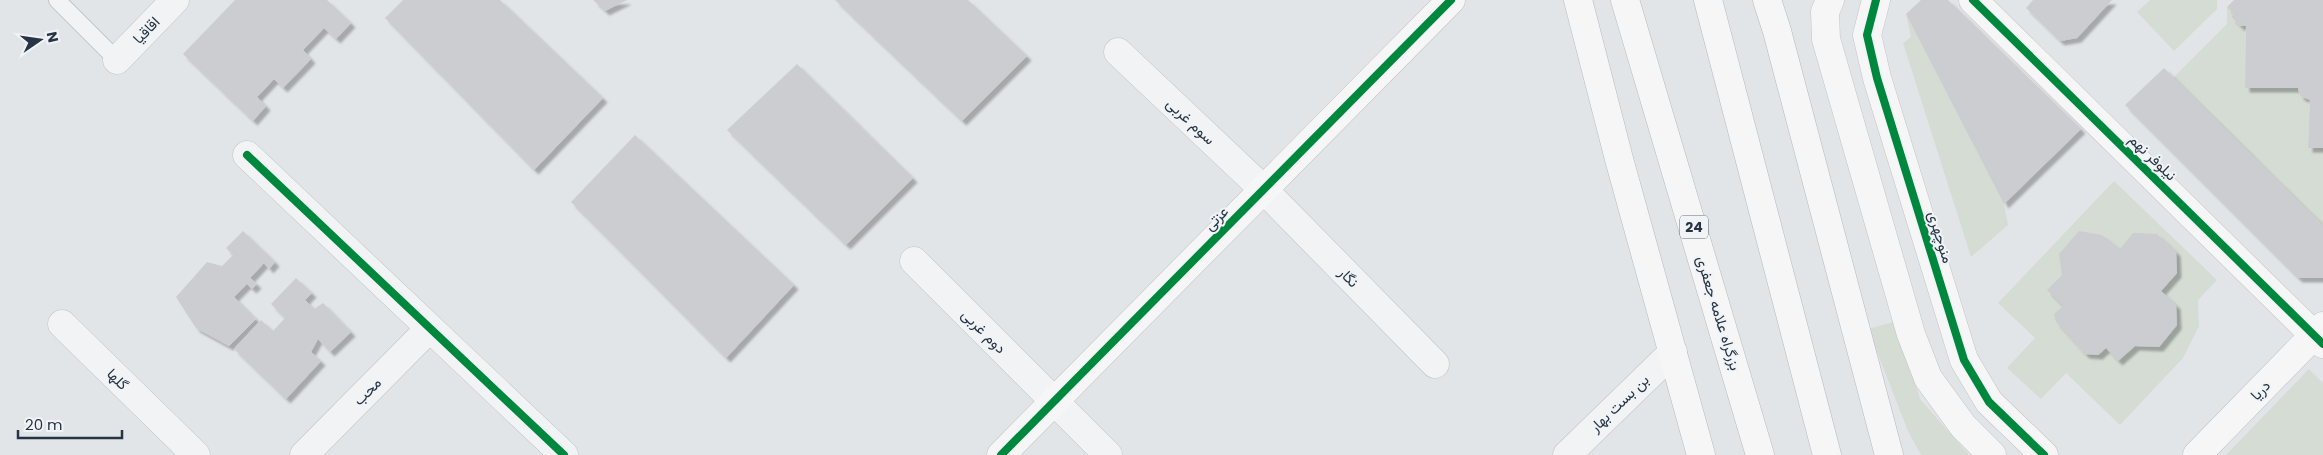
<svg xmlns="http://www.w3.org/2000/svg" width="2323" height="455" viewBox="0 0 2323 455" font-family="Poppins,Vazirmatn,sans-serif">
	<style>
		.green { fill: #d4dcd3 }
		.building { fill: #cbcdd0; filter: url(#shadow) }
		.lines { fill: none; stroke-linecap: round; stroke-linejoin: round }
		.lane-casing { stroke: #c0c3c6; stroke-width: 18 }
		.street-casing { stroke: #c0c3c6; stroke-width: 29 }
		.secondary-casing { stroke: #c0c3c6; stroke-width: 29 }
		.highway-casing { stroke: #b5b8bd; stroke-width: 29 }
		.lane { stroke: #f2f3f4; stroke-width: 16 }
		.street { stroke: #f2f3f4; stroke-width: 28 }
		.secondary { stroke: #f6f6f7; stroke-width: 28 }
		.highway { stroke: #f6f6f7; stroke-width: 28 }
		.cycleway-casing { stroke: #f0f4f7; stroke-width: 11 }
		.cycleway { stroke: #00873e; stroke-width: 8 }
		.labels { text-anchor: middle; dominant-baseline: central; stroke-width: 4; stroke-linejoin: round; paint-order: stroke }
		.shield { fill: #f0f4f7; stroke: #646e79; stroke-width: 1 }
		.shield-label { font-size: 14px; font-weight: bold; fill: #283443 }
		.street-label { font-size: 15px; fill: #283443; stroke: #f0f4f7 }
	</style>
	<defs>
		<filter id="shadow"><feDropShadow dx="4.5" dy="4.5" stdDeviation="1" flood-color="#0004"/></filter>
	</defs>
	<rect width="100%" height="100%" fill="#e2e5e8"/>
	<path class="green" d="M 2150,0 L 2217,0 L 2217,9 L 2174,51 L 2137,12 Z
		M 2227,7 L 2234,14 L 2231,18 L 2240,26 L 2246,26 L 2245,88 L 2298,88 L 2300,96 L 2310,100 L 2308,147 L 2323,148 L 2323,229 L 2173,78 L 2227,24 Z
		M 1906,14 L 2004,204 L 2008,225 L 1971,257 L 1903,43 L 1911,37 Z
		M 2114,181 L 2217,280 L 2198,300 L 2199,326 L 2183,358 L 2120,425 L 2066,373 L 2041,399 L 2007,368 L 2035,338 L 1998,303 Z
		M 1897,321 L 1920,399 L 1969,455 L 1921,455 L 1908,431 L 1868,329 Z
		M 2309,369 L 2323,383 L 2323,455 L 2226,455 Z"/>
	<path class="building" d="M 235,0 L 327,0 L 351,23 L 336,39 L 324,28 L 303,50 L 311,59 L 283,88 L 274,79 L 257,97 L 266,106 L 253,121 L 183,54 Z
		M 403,0 L 500,0 L 603,98 L 534,170 L 385,18 Z
		M 593,0 L 627,0 L 605,11 Z
		M 835,0 L 968,0 L 1027,56 L 962,121 Z
		M 1921,0 L 1948,0 L 2081,129 L 2004,204 L 1906,14 Z
		M 2033,0 L 2112,0 L 2077,38 L 2060,41 L 2026,8 Z
		M 2234,0 L 2323,0 L 2323,148 L 2308,148 L 2310,100 L 2300,96 L 2298,88 L 2245,88 L 2246,26 L 2240,26 L 2231,17 L 2234,14 L 2227,7 Z
		M 797,64 L 913,178 L 846,245 L 727,130 Z
		M 2164,68 L 2323,225 L 2323,278 L 2298,278 L 2125,105 Z
		M 635,135 L 794,285 L 726,358 L 571,202 Z
		M 243,231 L 275,262 L 269,269 L 264,263 L 250,278 L 257,284 L 252,289 L 247,284 L 234,297 L 256,319 L 229,346 L 196,328 L 176,297 L 207,262 L 222,266 L 233,255 L 226,248 Z
		M 2079,231 L 2102,235 L 2120,249 L 2133,233 L 2157,234 L 2176,252 L 2177,273 L 2161,291 L 2176,305 L 2177,325 L 2159,347 L 2135,346 L 2118,361 L 2106,348 L 2098,355 L 2085,354 L 2056,322 L 2054,314 L 2063,306 L 2047,290 L 2062,275 L 2059,254 Z
		M 296,278 L 312,293 L 305,300 L 314,309 L 323,303 L 351,332 L 330,352 L 318,339 L 311,352 L 321,361 L 286,399 L 234,349 L 261,320 L 273,331 L 285,318 L 271,304 Z"/>
	<g class="lines">
		<g class="lane-casing">
			<path id="lane" d="M 57,0 L 117,60"/>
		</g>
		<g class="street-casing">
			<path id="street" d="M 1118,52 L 1264,190 L 1435,364
				M 117,60 L 175,0
				M 247,155 L 564,455
				M 914,261 L 1108,455
				M 62,324 L 196,455
				M 304,455 L 430,328
				M 1567,455 L 1673,352"/>
		</g>
		<g class="secondary-casing">
			<path id="secondary" d="M 1830,0 L 1825,12 L 1826,39 L 1911,334 L 1928,378 L 1963,426 L 1992,455
				M 1876,0 L 1867,35 L 1877,78 L 1964,360 L 1989,402 L 2044,455
				M 1973,0 L 2323,344
				M 1001,455 L 1451,0
				M 2197,455 L 2323,326"/>
		</g>
		<g class="highway-casing">
			<path id="highway" d="M 1578,0 L 1619,159 L 1701,455
				M 1625,0 L 1760,455
				M 1708,0 L 1827,455
				M 1767,0 L 1777,31 L 1889,455"/>
		</g>
		<use href="#lane" class="lane"/>
		<use href="#street" class="street"/>
		<use href="#secondary" class="secondary"/>
		<use href="#highway" class="highway"/>
		<g class="cycleway-casing">
			<path id="cycleway" d="M 1876,0 L 1867,35 L 1877,78 L 1964,360 L 1989,402 L 2044,455
				M 1973,0 L 2323,344
				M 247,155 L 564,455
				M 1001,455 L 1451,0"/>
		</g>
		<use href="#cycleway" class="cycleway"/>
	</g>
	<g class="labels">
		<rect class="shield" x="1680" y="215.5" width="28" height="23" rx="4"/>
		<g class="shield-label">
			<text x="1694" y="227">24</text>
		</g>
		<g class="street-label">
			<text transform="translate(146 30) rotate(-46)">اقاقیا</text>
			<text transform="translate(1191 121) rotate(43)">سوم غربی</text>
			<text transform="translate(2153 157) rotate(44)">نیلوفر نهم</text>
			<text transform="translate(1216 218) rotate(-45)">عزتی</text>
			<text transform="translate(1941 237) rotate(73)">منوچهری</text>
			<text transform="translate(1349 277) rotate(46)">نگار</text>
			<text transform="translate(1719 313) rotate(73)">بزرگراه علامه جعفری</text>
			<text transform="translate(984 331) rotate(45)">دوم غربی</text>
			<text transform="translate(118 379) rotate(45)">گلها</text>
			<text transform="translate(2260 390) rotate(-46)">دریا</text>
			<text transform="translate(367 391) rotate(-45)">محب</text>
			<text transform="translate(1619 403) rotate(-44)">بن بست بهار</text>
		</g>
	</g>
	<g transform="translate(40 40) rotate(77)" stroke="#f0f4f7" stroke-width="4" paint-order="stroke">
	<path d="M0-4L9 19L0 12L-9 19Z" fill="#283443"/>
	<text y="-8" font-size="14" font-weight="bold" text-anchor="middle" fill="#283443">N</text>
	</g>
	<path d="M18 430v8h104v-8" fill="none" stroke="#283443" stroke-width="2.5"/>
	<text x="25" y="430" font-size="15" fill="#283443" stroke="#f0f4f7" stroke-width="4" paint-order="stroke">20 m</text>
</svg>
